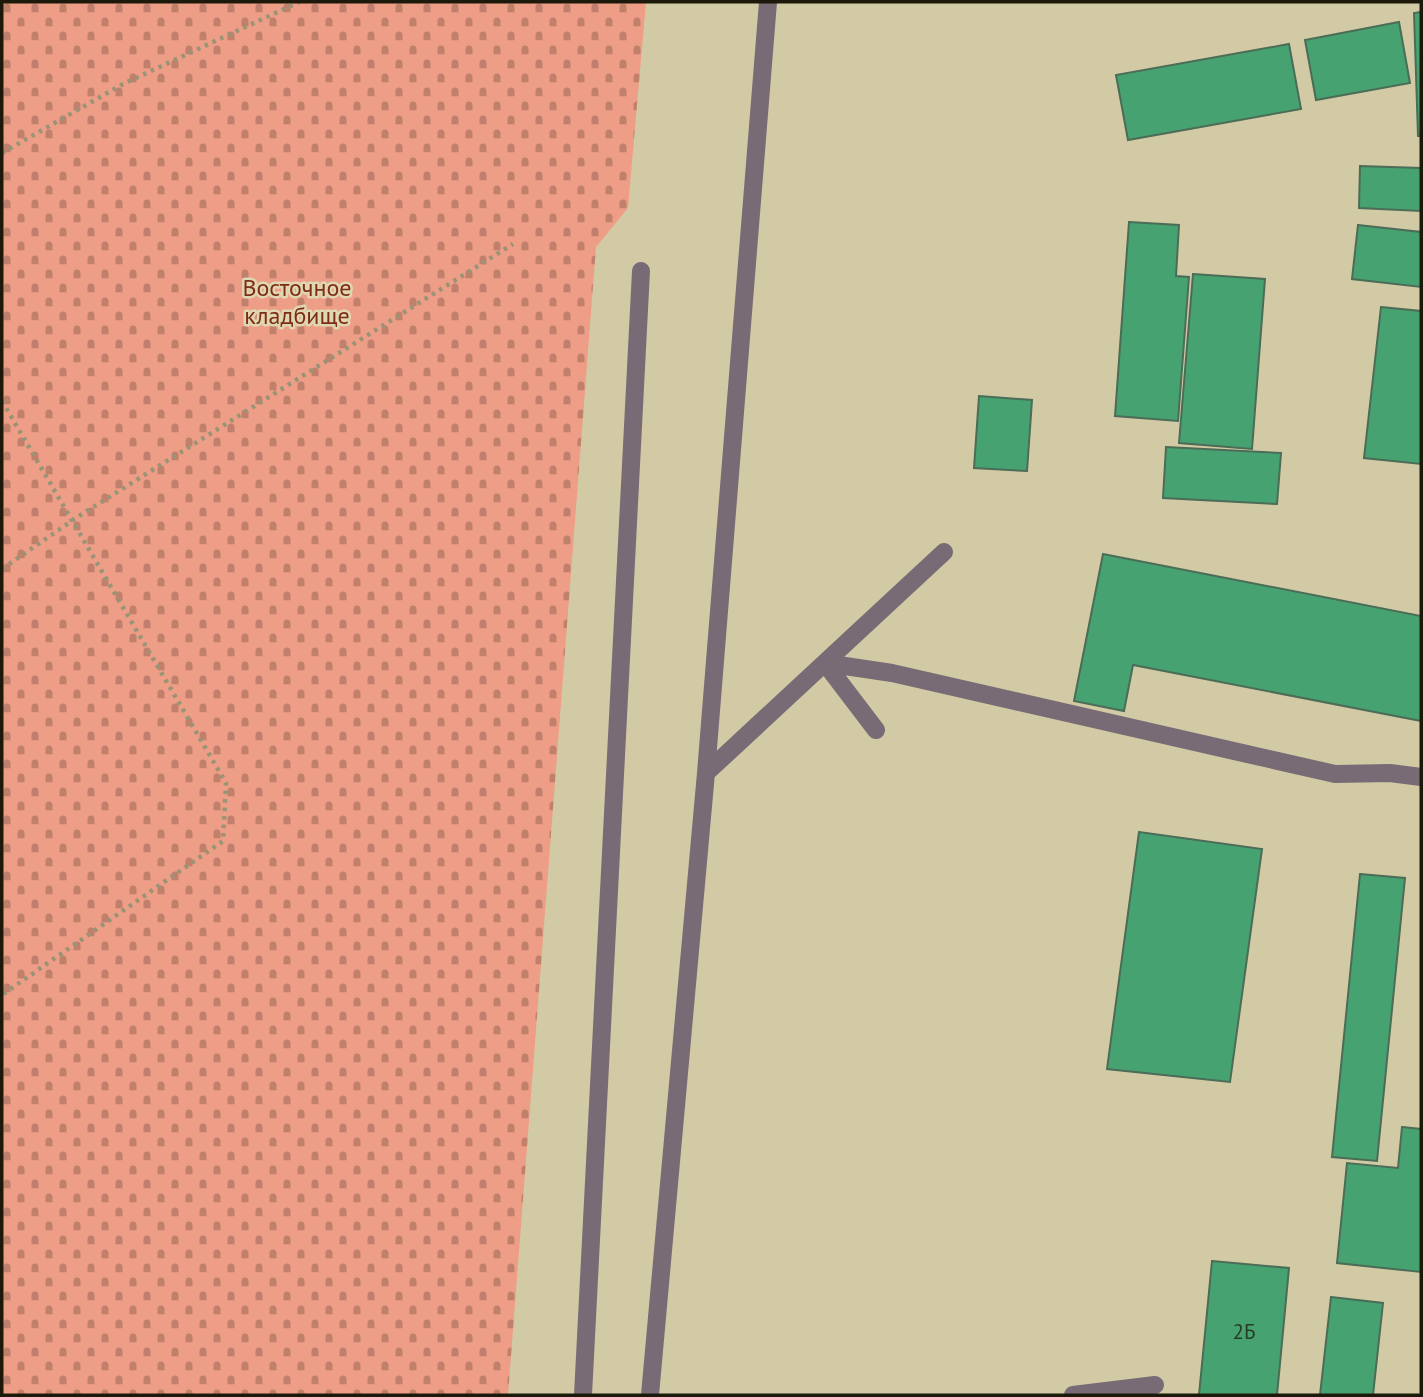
<svg xmlns="http://www.w3.org/2000/svg" width="1423" height="1397" viewBox="0 0 1423 1397" font-family="'PT Sans',sans-serif">
	<style>
		.cemetery { fill: url(#cemetery-stones) }
		.building { fill: #46a371; stroke: #4b6c57; stroke-width: 2 }
		.lines { fill: none; stroke-linecap: round; stroke-linejoin: round }
		.path { stroke: #9a9476; stroke-width: 4.5; stroke-dasharray: 3.5 5; stroke-linecap: butt }
		.minor { stroke: #796b75; stroke-width: 18 }
		.labels { text-anchor: middle; dominant-baseline: central; stroke-width: 5; stroke-linejoin: round; paint-order: stroke }
		.number-label { font-size: 21px; fill: #263c24 }
		.park-label { font-size: 24px; fill: #7e2d14; stroke: #dfd7b1 }
	</style>
	<defs>
		<pattern id="cemetery-stones" width="16" height="16" patternUnits="userSpaceOnUse" patternTransform="scale(1.75)"><rect width="16" height="16" fill="#ee9e86"/><path d="M2 7V4a2 2 0 0 1 4 0v3zM10 15v-3a2 2 0 0 1 4 0v3z" fill="#c0806c"/></pattern>
	</defs>
	<rect width="100%" height="100%" fill="#d2caa5"/>
	<path class="cemetery" d="M 2,2 L 646,2 L 628,208 L 596,247 L 508,1395 L 2,1395 Z"/>
	<path class="building" d="M 1421,12 L 1421,136 L 1418,136 L 1414,13 Z
		M 1399,22 L 1410,83 L 1316,100 L 1305,40 Z
		M 1289,44 L 1301,109 L 1128,140 L 1116,75 Z
		M 1360,166 L 1421,168 L 1421,211 L 1359,208 Z
		M 1129,222 L 1179,225 L 1176,276 L 1189,277 L 1178,421 L 1115,416 Z
		M 1358,225 L 1421,232 L 1421,287 L 1352,279 Z
		M 1193,274 L 1265,279 L 1252,449 L 1179,443 Z
		M 1381,307 L 1421,311 L 1421,464 L 1364,458 Z
		M 979,396 L 1032,400 L 1027,471 L 974,468 Z
		M 1166,447 L 1281,453 L 1277,504 L 1163,498 Z
		M 1103,554 L 1421,616 L 1421,721 L 1133,665 L 1124,711 L 1074,701 Z
		M 1139,832 L 1262,849 L 1230,1082 L 1107,1069 Z
		M 1360,874 L 1405,878 L 1377,1161 L 1332,1157 Z
		M 1402,1127 L 1421,1129 L 1421,1272 L 1337,1263 L 1347,1163 L 1398,1168 Z
		M 1212,1261 L 1289,1268 L 1277,1395 L 1199,1395 Z
		M 1331,1297 L 1383,1303 L 1373,1395 L 1320,1395 Z"/>
	<g class="lines">
		<path class="path" d="M 2,153 L 123,84 L 299,2
			M 2,401 L 226,783 L 223,841 L 2,995
			M 2,569 L 79,516 L 513,244"/>
		<path class="minor" d="M 825,663 L 892,673 L 1335,774 L 1390,773 L 1421,777
			M 825,663 L 876,730
			M 706,773 L 944,552
			M 583,1395 L 641,271
			M 650,1395 L 706,773 L 768,2
			M 1073,1395 L 1155,1385"/>
	</g>
	<g class="labels">
		<g class="number-label">
			<text x="1244" y="1331">2Б</text>
		</g>
		<g class="park-label">
			<text x="297" y="287">Восточное<tspan x="297" dy="28">кладбище</tspan></text>
		</g>
	</g>
	<rect width="1423" height="1397" fill="none" stroke="#1c190b" stroke-width="7"/>
</svg>
